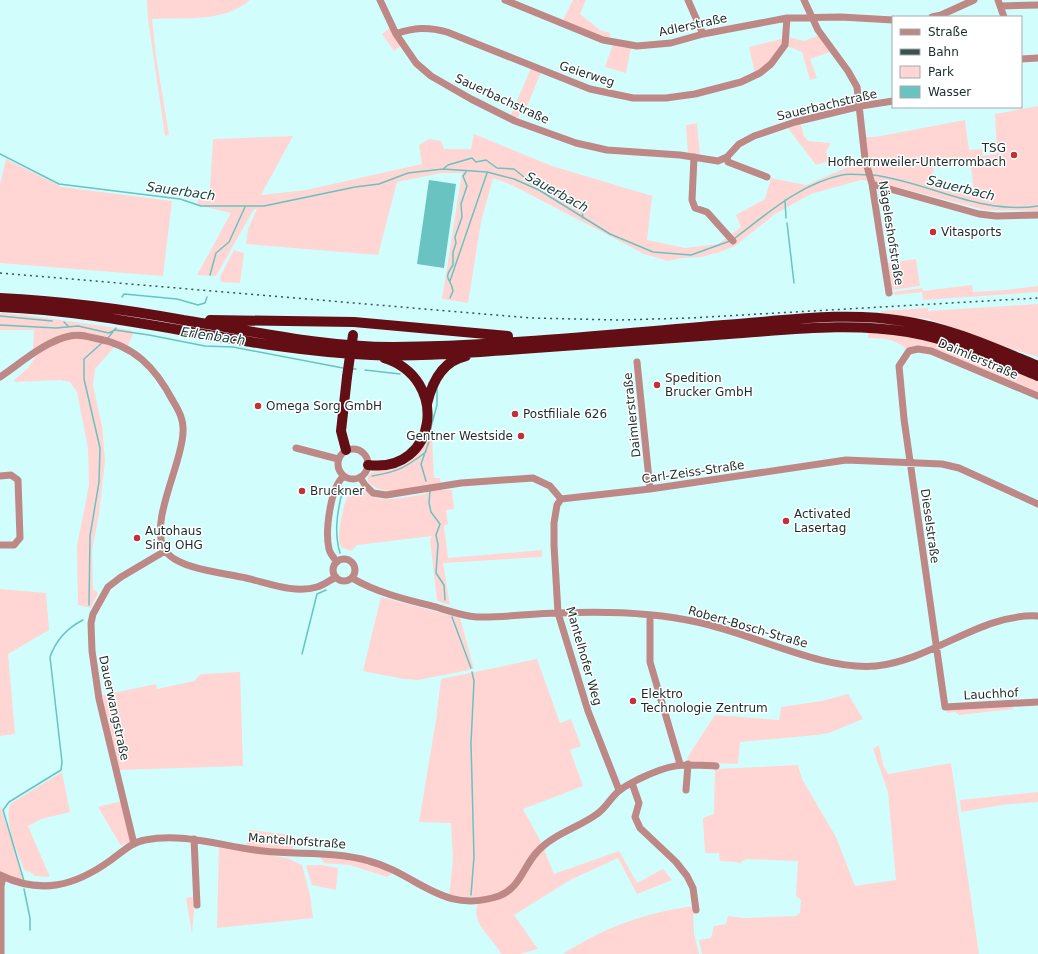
<svg xmlns="http://www.w3.org/2000/svg" width="1038" height="954" viewBox="0 0 1038 954" font-family="'DejaVu Sans',sans-serif">
	<style>
		.green { fill: #ffd6d3; fill-rule: evenodd }
		.water { fill: #68c3c1 }
		.lines { fill: none; stroke-linecap: round; stroke-linejoin: round }
		.stream { stroke: #68c3c1; stroke-width: 1.5 }
		.minor { stroke: #bd8885; stroke-width: 7 }
		.highway { stroke: #630e15; stroke-width: 10 }
		.rail { stroke: #3a5150; stroke-width: 1.5; stroke-dasharray: 2 4; stroke-linecap: butt }
		.highway-bridge { stroke: #630e15; stroke-width: 10 }
		.poi-dot { fill: #c13139; stroke: #fff; stroke-width: 1.5 }
		.labels { text-anchor: middle; dominant-baseline: central; stroke-width: 3; stroke-linejoin: round; paint-order: stroke }
		.street-label { font-size: 12px; fill: #1a2c2b; stroke: #fff }
		.poi-label { font-size: 12px; fill: #1a2c2b; stroke: #fff; text-anchor: start }
		.water-label { font-size: 13px; font-style: italic; fill: #194342; stroke: #fff }
	</style>
	<rect width="100%" height="100%" fill="#d1fefd"/>
	<path class="green" d="M 147,0 L 250,0 C 224,23 184,17 152,19 L 156,56 L 169,135 L 165,136 L 148,19 Z
		M 573,0 L 586,0 L 580,14 L 600,30 L 610,33 L 610,41 L 562,22 Z
		M 391,27 L 402,45 L 394,51 L 382,34 Z
		M 820,35 L 830,52 L 810,59 L 817,78 L 810,80 L 802,52 L 787,46 L 788,37 L 804,41 Z
		M 785,38 L 779,53 L 755,74 L 749,47 Z
		M 613,44 L 631,47 L 626,73 L 605,67 Z
		M 531,68 L 541,72 L 526,109 L 522,108 L 517,120 L 510,117 Z
		M 1038,106 L 1038,211 L 985,210 L 873,181 C 871,166 866,152 864,137 L 875,137 L 965,120 L 969,150 L 982,149 L 983,156 L 997,154 L 995,114 ZM 970,158 L 974,195 L 931,181 L 934,165 Z
		M 800,122 L 804,136 L 808,141 L 831,143 L 826,151 L 829,161 L 816,165 L 787,127 Z
		M 697,123 L 700,157 L 688,155 L 686,125 Z
		M 474,134 L 552,166 L 652,196 L 647,240 L 685,248 L 718,244 L 741,227 L 736,215 L 765,199 L 771,178 L 806,185 L 864,160 L 872,181 L 861,180 L 811,194 L 775,214 L 735,246 L 720,252 L 702,257 L 682,258 L 668,261 L 644,254 L 512,185 L 493,178 L 481,222 L 468,303 L 442,299 L 462,173 L 441,173 L 397,182 L 378,255 L 246,244 L 248,229 L 257,209 L 254,209 L 216,276 L 197,275 L 231,213 L 197,205 L 198,199 L 209,200 L 213,139 L 293,136 L 261,195 L 306,190 L 422,164 L 419,145 L 429,139 L 441,141 L 444,149 L 471,149 Z
		M 6,159 L 62,187 L 172,201 L 163,276 L 0,263 L 0,184 Z
		M 234,250 L 244,253 L 240,283 L 221,282 L 220,277 Z
		M 916,259 L 920,286 L 892,290 L 888,263 Z
		M 972,285 L 973,292 L 1007,290 L 1038,286 L 1038,292 L 923,300 L 922,292 L 895,295 L 893,292 L 922,288 L 923,291 Z
		M 1038,304 L 1038,357 L 1006,347 L 928,319 L 881,313 L 881,311 L 928,308 L 928,311 Z
		M 0,313 L 26,315 L 131,330 L 133,335 L 125,351 L 116,345 L 95,369 L 93,386 L 102,426 L 105,461 L 99,514 L 92,551 L 93,589 L 98,593 L 91,608 L 78,605 L 77,546 L 89,485 L 88,449 L 77,392 L 70,382 L 60,380 L 15,382 L 14,380 L 28,368 L 36,356 L 33,350 L 34,330 L 0,330 Z
		M 868,329 L 897,332 L 965,350 L 1038,381 L 1038,396 L 932,351 L 909,351 C 894,338 887,339 868,338 Z
		M 432,437 L 434,478 L 440,478 L 441,490 L 452,490 L 454,509 L 446,510 L 448,524 L 444,526 L 448,558 L 542,550 L 542,557 L 443,563 L 450,605 L 437,601 L 430,539 L 432,536 L 357,545 L 351,551 L 341,547 L 339,541 C 339,527 343,497 354,488 C 364,489 371,498 382,499 C 396,500 412,496 426,494 L 426,487 C 407,489 383,497 368,482 L 368,476 C 373,468 386,470 395,468 C 410,464 420,451 426,438 Z
		M 0,589 L 46,593 L 49,630 L 8,654 L 15,734 L 0,736 Z
		M 381,597 L 460,618 L 474,669 L 418,680 L 404,679 L 363,671 Z
		M 537,659 L 560,723 L 571,719 L 581,746 L 570,750 L 583,786 L 523,809 L 542,844 L 509,890 L 487,897 L 449,897 L 453,860 L 451,823 L 419,822 L 436,720 L 441,679 Z
		M 240,672 L 243,766 L 116,770 L 99,696 L 156,684 L 157,689 L 194,681 L 201,674 Z
		M 848,694 L 863,719 L 829,733 L 816,735 L 740,742 L 738,764 L 690,762 L 687,758 L 715,715 L 779,720 L 781,707 L 822,701 Z
		M 1012,705 L 1013,709 L 959,715 L 955,712 L 947,713 L 947,709 Z
		M 879,745 L 883,765 L 888,774 L 951,763 L 979,954 L 702,954 L 699,940 L 711,938 L 714,926 L 726,924 L 728,916 L 744,918 L 796,916 L 800,913 L 801,900 L 796,896 L 798,861 L 747,859 L 742,861 L 740,864 L 737,862 L 720,861 L 719,853 L 705,853 L 703,818 L 714,814 L 715,769 L 798,765 L 802,779 L 836,837 L 855,886 L 896,880 L 888,792 L 873,749 Z
		M 62,772 L 70,812 L 41,819 L 28,826 L 50,877 L 35,876 L 30,872 L 24,870 C 17,850 4,826 10,804 Z
		M 1038,792 L 1038,802 L 1001,805 L 961,812 L 960,800 Z
		M 121,801 L 131,842 L 128,845 L 126,843 L 121,846 L 98,807 Z
		M 0,805 L 21,869 L 23,884 L 0,875 Z
		M 249,830 L 293,835 L 293,852 L 246,848 Z
		M 219,847 L 287,858 L 302,865 L 310,895 L 313,918 L 217,928 Z
		M 543,847 L 554,874 L 619,851 L 637,883 L 663,869 L 672,880 L 637,894 L 618,858 L 570,880 L 514,915 L 538,949 L 520,954 L 501,954 C 493,937 469,923 478,903 L 501,897 Z
		M 319,855 L 345,856 L 394,872 L 387,877 L 350,865 L 324,863 Z
		M 308,865 L 321,865 L 338,868 L 336,890 L 312,885 L 306,866 Z
		M 195,896 L 192,934 L 186,898 Z
		M 693,906 L 694,934 L 699,954 L 563,954 C 605,927 644,913 693,906 Z"/>
	<path class="water" d="M 429,180 L 456,184 L 444,268 L 417,264 Z"/>
	<g class="lines">
		<path class="stream" d="M 0,154 L 59,184 L 180,199 L 201,206 L 264,206 L 355,187 L 379,184 L 408,173 L 443,169 L 487,172 L 514,179 L 539,190 L 610,234 L 653,252 L 691,255 L 730,241
			M 443,169 L 448,165 L 472,158 L 476,162 L 486,160 L 497,168 L 514,169 L 524,177 L 537,179 L 582,210 L 583,218
			M 873,175 C 929,182 979,215 1038,206
			M 785,200 L 786,218
			M 787,223 L 794,283
			M 735,238 C 768,213 800,184 842,175 C 850,173 859,175 867,175
			M 210,275 L 216,253 L 229,242 L 245,207
			M 450,281 L 487,173
			M 122,297 L 124,294 L 177,299 L 198,305 L 205,303 L 207,297
			M 450,298 L 453,291 C 451,277 442,281 453,265 L 453,252 L 456,243 L 455,237 L 462,217 L 461,204 L 467,186 L 463,176 L 466,172
			M 0,316 L 52,321
			M 64,322 L 68,326
			M 0,325 L 56,328 L 78,326 L 109,333 L 115,330 L 149,335 L 205,346 L 233,347 L 343,368
			M 108,338 L 116,328
			M 351,369 L 356,369
			M 365,370 L 400,374
			M 372,476 C 398,472 406,467 426,452
			M 426,481 L 421,464 L 431,436 L 431,427 L 437,405 L 437,387
			M 430,491 L 429,503 L 431,512 L 440,524 L 436,535 L 438,545 L 436,573 L 444,585 L 445,600
			M 340,553 C 334,533 337,513 342,493 L 345,489
			M 89,605 L 90,536 L 99,482 L 100,448 L 84,379 L 84,359 L 103,342
			M 452,617 L 471,668
			M 302,654 L 317,594 L 326,590
			M 24,881 L 3,810 L 9,802 L 61,770 L 62,762 L 50,657 C 56,640 67,628 83,620
			M 24,889 L 30,918 L 30,930
			M 471,895 L 474,857 L 471,743 L 474,681 L 472,672"/>
		<path class="minor" d="M 380,0 L 396,34 L 416,63 L 431,76 L 471,99 L 515,121 L 576,143 L 607,150 L 680,155 L 718,161 L 727,157 L 739,144 L 754,136 L 795,122 L 861,106 L 893,101
			M 505,0 L 603,40 L 637,46 L 671,43 L 703,34 L 787,18 L 841,17 L 893,20
			M 688,0 L 703,34
			M 804,0 L 818,30 L 848,71 L 857,87 L 865,159 L 872,184 L 889,293
			M 998,0 L 1004,17
			M 1001,6 L 1038,5
			M 932,17 L 941,15 L 974,0
			M 396,34 C 414,27 429,27 447,32 L 590,89 L 633,98 L 666,98 L 695,94 L 741,82 L 760,73 L 771,64 L 785,45 L 787,18
			M 1021,59 L 1038,58
			M 694,157 L 692,200 L 695,208 L 707,212 L 733,241
			M 727,157 L 728,162 L 767,177
			M 872,184 L 979,214 L 996,216 L 1038,215
			M 637,362 L 650,489
			M 0,377 C 21,363 45,341 70,336 C 78,334 86,336 94,338 C 134,345 155,367 173,401 C 179,411 184,420 183,432 C 183,462 148,523 165,550 C 176,569 225,573 246,578 C 268,583 295,594 317,587 C 324,585 330,580 336,577
			M 1038,396 L 931,351 L 918,349 L 909,351 L 899,366 L 904,419 L 945,707 L 1038,702
			M 296,448 L 338,459
			M338 464a15 15 0 1 1 30 0a15 15 0 1 1-30 0Z
			M 0,476 L 11,475 L 18,480 L 20,538 L 14,545 L 0,545
			M 360,477 L 365,485 L 373,493 L 386,495 L 461,483 L 533,478 L 550,486 L 561,499
			M 561,499 L 650,489 L 846,460 L 942,464 L 959,468 L 1038,504
			M 561,499 L 557,505 L 554,523 L 554,545 L 558,613 L 588,711 L 619,790
			M333 570a11 11 0 1 1 22 0a11 11 0 1 1-22 0Z
			M 337,562 C 334,558 330,554 329,549 C 325,532 330,487 344,476
			M 352,578 C 377,593 408,600 436,607 C 449,611 463,616 477,617 C 504,618 532,613 559,613 C 605,611 652,612 697,622 C 752,633 822,671 876,666 C 933,660 981,613 1038,616
			M 650,615 L 650,662 L 680,764
			M 632,783 L 639,803 L 635,817 L 640,828 L 676,862 L 687,876 L 693,888 L 696,910
			M 686,790 L 688,764
			M 194,839 L 197,905
			M 134,844 L 99,699 L 92,651 L 91,623 L 93,614 L 108,587 L 121,577 L 165,551
			M 0,875 C 41,895 75,886 111,860 C 121,853 132,842 145,840 C 184,832 224,847 263,851 C 298,855 335,851 369,861 C 418,874 442,915 499,896 C 520,888 523,867 537,852 C 553,834 578,828 597,814 C 606,808 611,797 619,791 C 624,786 633,782 639,779 C 672,763 681,764 716,766
			M 1,954 L 1,886 L 3,877"/>
		<path class="highway" d="M 0,298 C 61,301 123,309 183,320 C 253,331 322,347 393,347 C 503,346 614,334 724,325 C 783,321 845,311 903,321 C 951,328 994,348 1038,366
			M 0,307 C 125,312 246,350 371,355 C 417,357 463,353 508,350 C 582,345 656,339 729,334 C 789,330 849,322 908,332 C 954,340 996,359 1038,376
			M 210,320 L 354,322 L 508,336
			M 427,404 C 432,382 442,361 466,356
			M 346,450 L 341,431 L 347,377
			M 368,465 C 438,474 450,378 384,358"/>
		<path class="rail" d="M 0,273 L 531,318 L 619,320 L 690,318 L 1038,298"/>
		<path class="highway-bridge" d="M 347,377 L 353,335"/>
	</g>
	<g class="poi-dot">
		<circle cx="1014" cy="155" r="4"/>
		<circle cx="933" cy="232" r="4"/>
		<circle cx="657" cy="385" r="4"/>
		<circle cx="258" cy="406" r="4"/>
		<circle cx="515" cy="414" r="4"/>
		<circle cx="521" cy="436" r="4"/>
		<circle cx="302" cy="491" r="4"/>
		<circle cx="786" cy="521" r="4"/>
		<circle cx="137" cy="538" r="4"/>
		<circle cx="633" cy="701" r="4"/>
	</g>
	<g class="labels">
		<g class="street-label">
			<text transform="translate(693 25) rotate(-12)">Adlerstraße</text>
			<text transform="translate(587 74) rotate(18)">Geierweg</text>
			<text transform="translate(502 99) rotate(25)">Sauerbachstraße</text>
			<text transform="translate(827 105) rotate(-13)">Sauerbachstraße</text>
			<text transform="translate(891 233) rotate(81)">Nägeleshofstraße</text>
			<text transform="translate(978 359) rotate(23)">Daimlerstraße</text>
			<text transform="translate(632 415) rotate(-96)">Daimlerstraße</text>
			<text transform="translate(693 472) rotate(-8)">Carl-Zeiss-Straße</text>
			<text transform="translate(930 526) rotate(82)">Dieselstraße</text>
			<text transform="translate(748 627) rotate(16)">Robert-Bosch-Straße</text>
			<text transform="translate(584 656) rotate(74)">Mantelhofer Weg</text>
			<text transform="translate(991 694) rotate(-3)">Lauchhof</text>
			<text transform="translate(114 708) rotate(78)">Dauerwangstraße</text>
			<text transform="translate(297 841) rotate(4)">Mantelhofstraße</text>
		</g>
		<g class="poi-label">
			<text x="1006" y="148" text-anchor="end">TSG<tspan x="1006" dy="14">Hofherrnweiler-Unterrombach</tspan></text>
			<text x="941" y="232">Vitasports</text>
			<text x="665" y="378">Spedition<tspan x="665" dy="14">Brucker GmbH</tspan></text>
			<text x="266" y="406">Omega Sorg GmbH</text>
			<text x="523" y="414">Postfiliale 626</text>
			<text x="513" y="436" text-anchor="end">Gentner Westside</text>
			<text x="310" y="491">Bruckner</text>
			<text x="794" y="514">Activated<tspan x="794" dy="14">Lasertag</tspan></text>
			<text x="145" y="531">Autohaus<tspan x="145" dy="14">Sing OHG</tspan></text>
			<text x="641" y="694">Elektro<tspan x="641" dy="14">Technologie Zentrum</tspan></text>
		</g>
		<g class="water-label">
			<text transform="translate(961 188) rotate(14)">Sauerbach</text>
			<text transform="translate(181 191) rotate(8)">Sauerbach</text>
			<text transform="translate(557 192) rotate(29)">Sauerbach</text>
			<text transform="translate(213 336) rotate(8)">Erlenbach</text>
		</g>
	</g>
	<rect x="892" y="16" width="130" height="92" fill="#ffffff" stroke="#a3abaa"/>
	<rect x="900" y="29" width="20" height="6" fill="#bd8885" stroke="#a3abaa"/>
	<text x="928" y="36" font-size="12" fill="#1a2c2b">Straße</text>
	<rect x="900" y="49" width="20" height="6" fill="#3a5150" stroke="#a3abaa"/>
	<text x="928" y="56" font-size="12" fill="#1a2c2b">Bahn</text>
	<rect x="900" y="66" width="20" height="12" fill="#ffd6d3" stroke="#a3abaa"/>
	<text x="928" y="76" font-size="12" fill="#1a2c2b">Park</text>
	<rect x="900" y="86" width="20" height="12" fill="#68c3c1" stroke="#a3abaa"/>
	<text x="928" y="96" font-size="12" fill="#1a2c2b">Wasser</text>
</svg>
